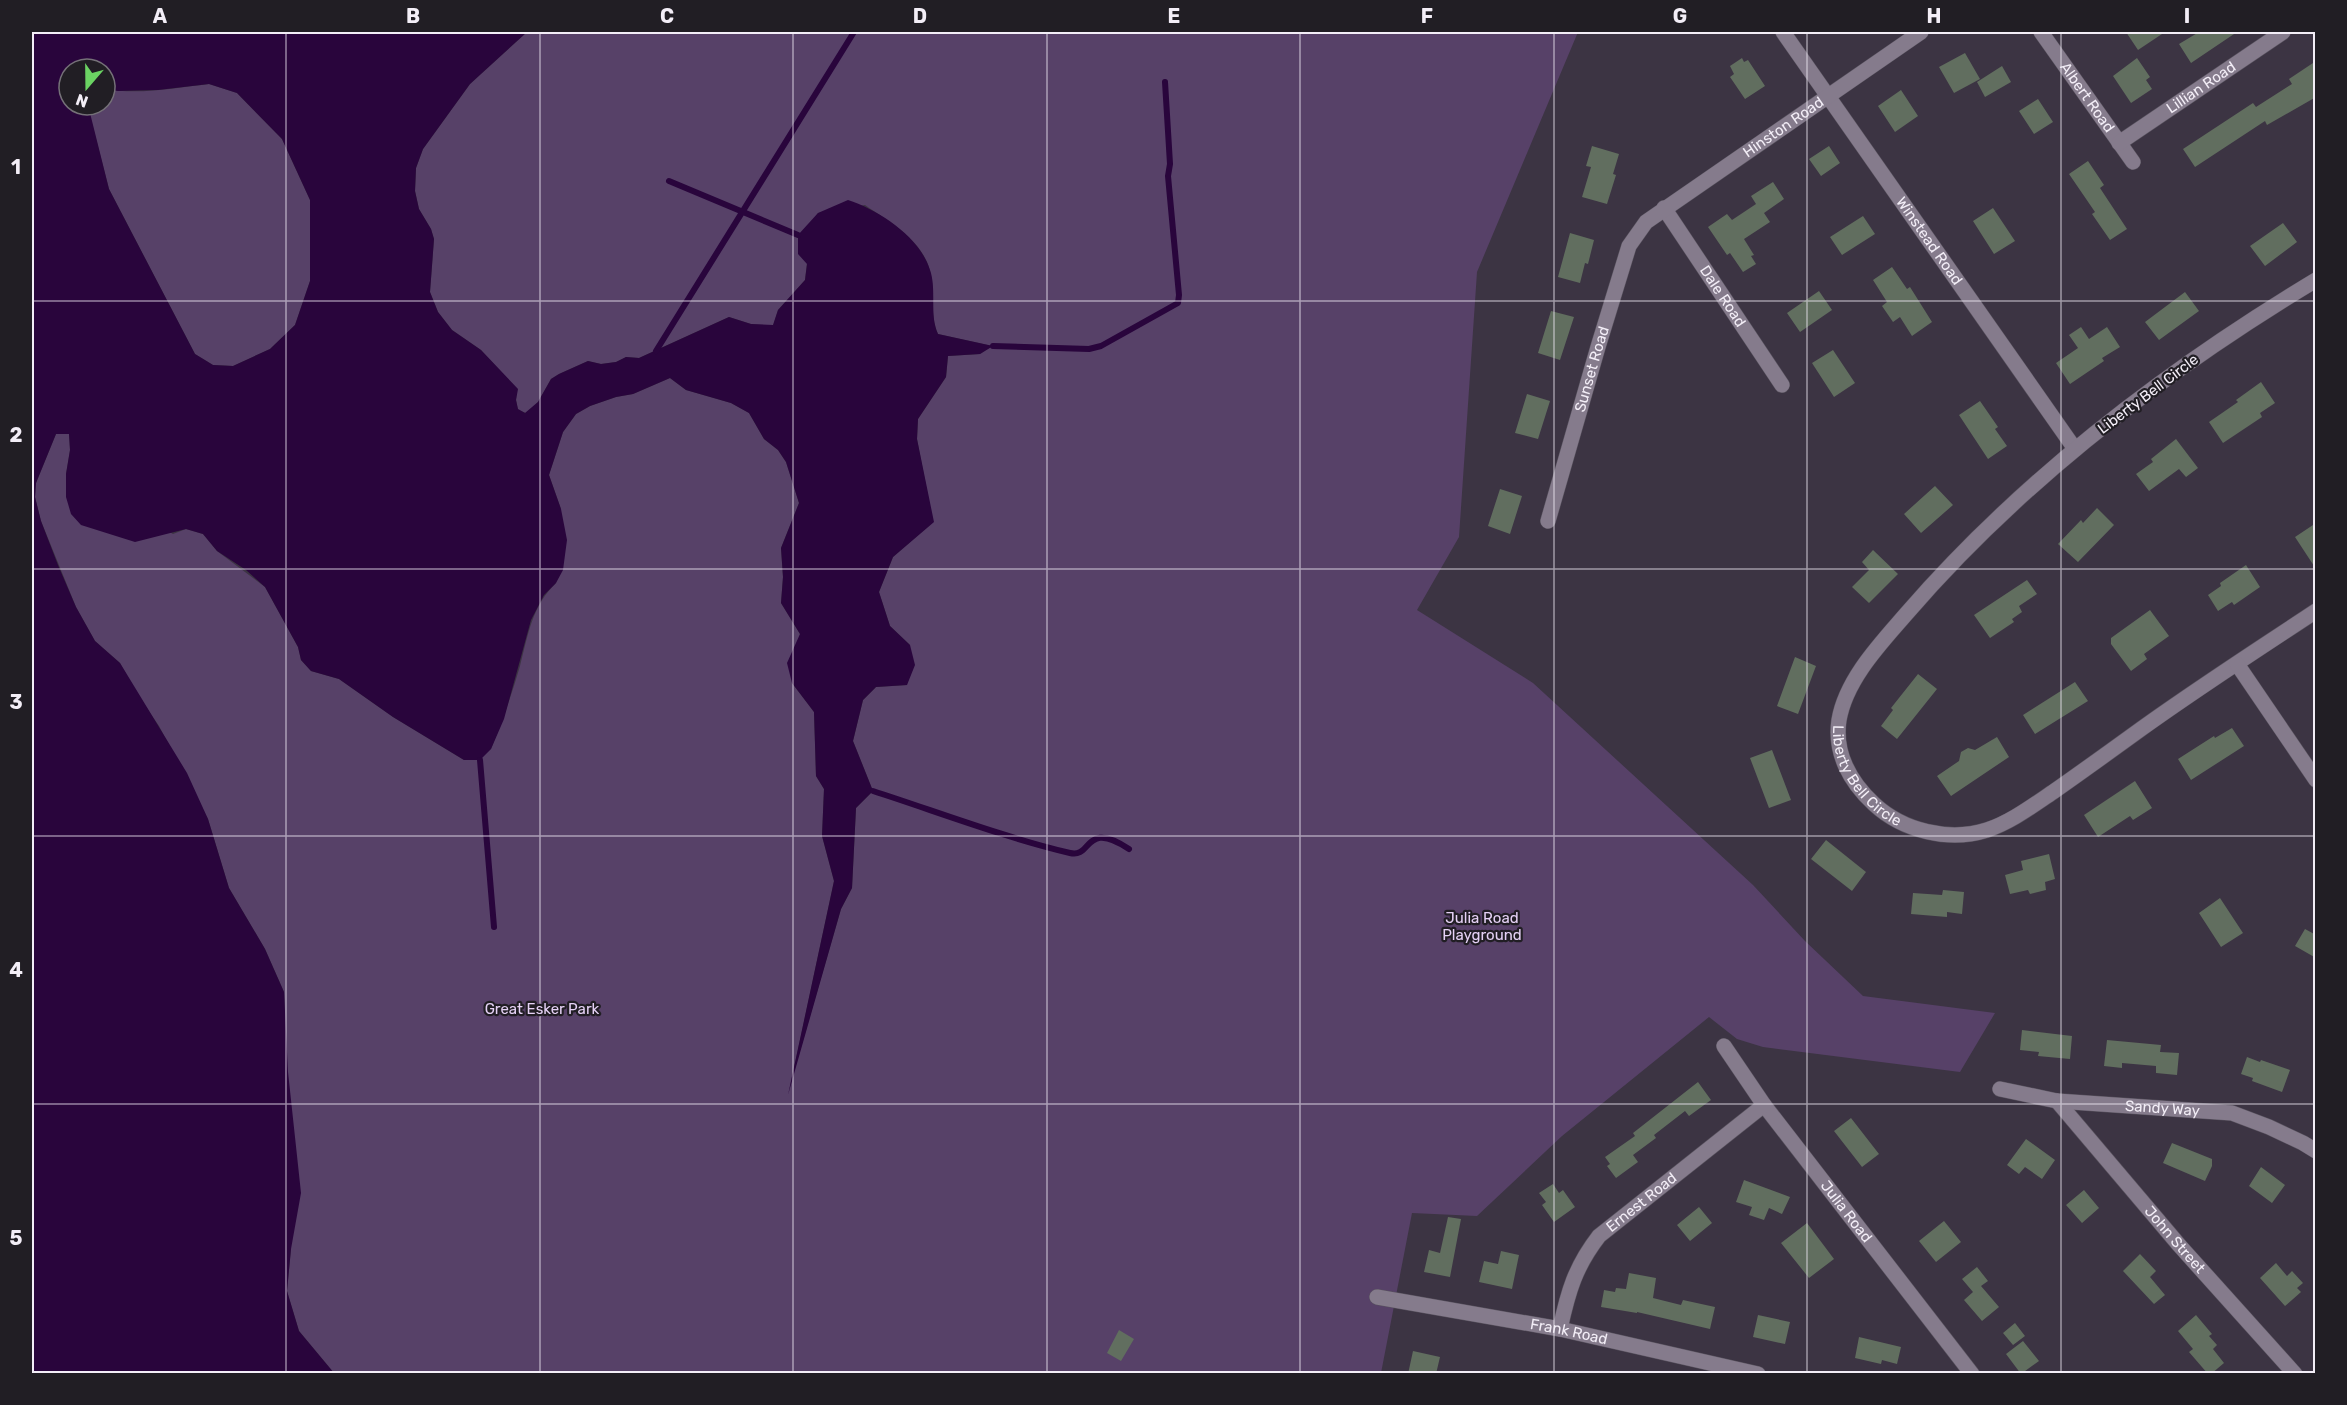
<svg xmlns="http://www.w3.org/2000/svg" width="2347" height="1405" viewBox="0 0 2347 1405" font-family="Rubik,sans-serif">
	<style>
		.green { fill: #574168 }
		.water { fill: #29053c; fill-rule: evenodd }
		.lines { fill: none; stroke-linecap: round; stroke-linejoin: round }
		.stream { stroke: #29053c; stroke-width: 6 }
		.building { fill: #616e5f }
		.minor-casing { stroke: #59535f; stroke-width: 16 }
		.minor { stroke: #857b8c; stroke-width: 15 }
		.grid { fill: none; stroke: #f3eef7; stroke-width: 1.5; stroke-opacity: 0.55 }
		.labels { text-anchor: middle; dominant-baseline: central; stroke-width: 4.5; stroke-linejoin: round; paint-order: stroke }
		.street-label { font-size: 15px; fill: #f3eef7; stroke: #211e24 }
		.park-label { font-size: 15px; fill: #e5d1f5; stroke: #211e24 }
		.neatline { fill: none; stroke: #f3eef7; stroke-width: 2 }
		.grid-label { font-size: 20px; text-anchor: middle; font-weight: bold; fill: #f3eef7 }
	</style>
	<rect width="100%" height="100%" fill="#3c3443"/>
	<path class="green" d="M 527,32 L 1578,32 L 1477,272 L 1459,537 L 1417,610 L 1533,683 L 1753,885 L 1805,941 L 1863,996 L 1995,1013 L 1960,1072 L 1763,1047 L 1737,1039 L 1709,1017 L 1562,1136 L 1477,1216 L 1412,1213 L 1381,1373 L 334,1373 L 299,1331 L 287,1291 L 291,1249 L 284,992 L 265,949 L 229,888 L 208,819 L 159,726 L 137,694 L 120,663 L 95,641 L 76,607 L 41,521 L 35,497 L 36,483 L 56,434 L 69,434 L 70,450 L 66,474 L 173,534 L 186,529 L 203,534 L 217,551 L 265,587 L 298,647 L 301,660 L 311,671 L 339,679 L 393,717 L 464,760 L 491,749 C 502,722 512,694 520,666 C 528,635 532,606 556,583 L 561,509 L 549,475 L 563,432 L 576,414 L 590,406 L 616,397 L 633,394 L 670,378 L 686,390 L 731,403 L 749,413 L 764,439 L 778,450 L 786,462 L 799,503 L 781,548 L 783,577 L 781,603 L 800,634 L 792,683 L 814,712 L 816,776 L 824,789 L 822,836 L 834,881 L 791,1082 L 841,909 L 852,888 L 856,808 L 873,791 L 853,741 L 863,700 L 876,687 L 907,685 L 910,645 L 890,626 L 879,592 L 893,557 L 933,522 L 917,439 L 918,419 L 946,377 L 948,356 L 980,354 L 992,346 L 938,334 C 931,319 933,300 932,283 C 929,243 895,226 865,205 L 818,213 L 812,222 L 805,280 L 778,310 L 773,326 L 751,324 L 729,317 L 639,358 L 626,357 L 616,362 L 601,364 L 588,361 L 559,374 L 551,379 L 538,402 L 526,413 L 518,410 L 516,400 L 517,389 L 481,350 L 452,330 L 438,312 L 430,292 L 434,239 L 431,229 L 419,209 L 415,191 L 416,168 L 423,149 L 470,84 Z
		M 209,84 L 237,93 L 282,139 L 310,200 L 310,281 L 295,325 L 270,349 L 233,366 L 213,365 L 195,354 L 109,189 L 88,108 L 88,105 L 105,105 L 105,89 C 139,95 175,88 209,84 Z"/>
	<path class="water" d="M 32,32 L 527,32 L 470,84 L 423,149 L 416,168 L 415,191 L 419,209 L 431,229 L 434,239 L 430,292 L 438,312 L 452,330 L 481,350 L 518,389 L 516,400 L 518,409 L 525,413 L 538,402 L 551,379 L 559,374 L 588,361 L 601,364 L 616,362 L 626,357 L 639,358 L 729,317 L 751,324 L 773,325 L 778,310 L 805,280 L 807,264 L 798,254 L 798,235 L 818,213 L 848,200 C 879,210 920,237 930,270 C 937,290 929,314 938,334 L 993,346 L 980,354 L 948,356 L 946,377 L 918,419 L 917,439 L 934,522 L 893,557 L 879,592 L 890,626 L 910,645 L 915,665 L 907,685 L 876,687 L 863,700 L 853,741 L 873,791 L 856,808 L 852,888 L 841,909 L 788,1095 L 834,881 L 822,836 L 824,789 L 816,776 L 814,712 L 792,683 L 787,663 L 800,634 L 781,603 L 783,577 L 781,548 L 799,503 L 786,462 L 778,450 L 764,439 L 749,413 L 731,403 L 686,390 L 670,378 L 633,394 L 616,397 L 590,406 L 576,414 L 563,432 L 549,475 L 561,509 L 567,540 L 563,570 L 556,583 L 544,595 L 531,620 L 504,719 L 491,749 L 480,760 L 464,760 L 393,717 L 339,679 L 311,671 L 301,660 L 298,647 L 265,587 L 246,570 L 217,551 L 203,534 L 186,529 L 135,542 L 81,525 L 71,514 L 66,497 L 66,474 L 70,450 L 69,434 L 56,434 L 36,483 L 35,497 L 41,521 L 58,565 L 76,607 L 95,641 L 120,663 L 187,773 L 208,819 L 229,888 L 265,949 L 284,992 L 288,1072 L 301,1193 L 291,1249 L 287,1291 L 299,1331 L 334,1373 L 32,1373 ZM 69,69 L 105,69 L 105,89 L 118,91 L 158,90 L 209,84 L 237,93 L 282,139 L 310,200 L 310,281 L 295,325 L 270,349 L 233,366 L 213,365 L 195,354 L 109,189 L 88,105 L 69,105 Z"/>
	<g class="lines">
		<path class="stream" d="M 669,181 L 798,235
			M 993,346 L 1089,349 L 1101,346 L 1178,303 L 1179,295 L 1168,176 L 1170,164 L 1165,82
			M 656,351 L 854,32
			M 480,760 L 494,927
			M 873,791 C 938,812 1003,837 1070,853 C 1092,859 1084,819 1129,849"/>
	</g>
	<path class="building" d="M 2126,32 L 2165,32 L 2138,50 Z
		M 2199,32 L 2237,32 L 2191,63 L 2179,44 Z
		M 1965,53 L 1980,79 L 1954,93 L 1939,67 Z
		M 1742,58 L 1744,62 L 1748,60 L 1765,86 L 1745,99 L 1730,77 L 1734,74 L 1730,66 Z
		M 2137,58 L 2150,77 L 2146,80 L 2152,89 L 2131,103 L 2113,76 Z
		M 2316,61 L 2316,97 L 2267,125 L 2265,121 L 2195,167 L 2183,149 L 2253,103 L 2256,107 L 2292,84 L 2289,79 Z
		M 2002,66 L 2011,82 L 1985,97 L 1977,82 Z
		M 1901,90 L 1918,116 L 1895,132 L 1878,106 Z
		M 2038,99 L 2053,122 L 2034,134 L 2019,111 Z
		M 1592,146 L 1619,154 L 1613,174 L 1616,175 L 1607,204 L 1582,197 L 1591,167 L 1586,166 Z
		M 1829,146 L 1840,163 L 1821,176 L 1809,159 Z
		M 2088,161 L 2104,185 L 2100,188 L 2127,229 L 2110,240 L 2092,214 L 2095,212 L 2069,174 Z
		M 1773,182 L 1784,199 L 1764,213 L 1770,222 L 1744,239 L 1754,255 L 1751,256 L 1756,264 L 1743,272 L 1730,253 L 1727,255 L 1708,227 L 1727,214 L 1732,220 L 1756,204 L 1751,196 Z
		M 1993,208 L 2015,241 L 1994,254 L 1973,221 Z
		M 1863,216 L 1875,234 L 1842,255 L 1830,237 Z
		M 2283,223 L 2297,242 L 2265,266 L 2250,246 Z
		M 1570,233 L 1594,240 L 1588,264 L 1585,263 L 1580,283 L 1558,277 Z
		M 1892,267 L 1907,289 L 1910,287 L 1932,322 L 1912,336 L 1900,317 L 1893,322 L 1882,306 L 1887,302 L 1873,280 Z
		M 1819,291 L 1832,310 L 1800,332 L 1787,313 Z
		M 2185,292 L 2199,311 L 2159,340 L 2145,322 Z
		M 1551,311 L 1574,317 L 1560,360 L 1538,353 Z
		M 2081,327 L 2089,339 L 2107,327 L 2120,347 L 2102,358 L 2104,361 L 2070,384 L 2056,363 L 2078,348 L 2069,335 Z
		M 1833,350 L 1855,383 L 1834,397 L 1812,363 Z
		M 2261,382 L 2275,403 L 2260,413 L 2262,417 L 2223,443 L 2209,422 L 2238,402 L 2236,400 Z
		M 1527,394 L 1550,401 L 1538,439 L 1515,433 Z
		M 1980,401 L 1998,427 L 1995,429 L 2007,446 L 1988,459 L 1959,415 Z
		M 2176,439 L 2198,468 L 2186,477 L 2179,469 L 2149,491 L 2136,474 L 2153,462 L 2151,459 Z
		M 1935,486 L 1953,505 L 1921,533 L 1904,514 Z
		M 1500,489 L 1522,496 L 1510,534 L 1488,526 Z
		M 2097,508 L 2114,525 L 2078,562 L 2058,544 L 2081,520 L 2083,523 Z
		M 2316,523 L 2316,569 L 2295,537 Z
		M 1873,550 L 1898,574 L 1869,603 L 1852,587 L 1869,570 L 1862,562 Z
		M 2246,565 L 2260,587 L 2234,605 L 2232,602 L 2218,611 L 2208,595 L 2221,586 L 2220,583 Z
		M 2027,580 L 2037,594 L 2019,606 L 2022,612 L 2012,619 L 2014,622 L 1990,638 L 1974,615 Z
		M 2150,610 L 2169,636 L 2144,654 L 2147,659 L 2131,671 L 2111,644 L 2111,638 Z
		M 1795,657 L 1816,666 L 1798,714 L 1777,706 Z
		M 1918,674 L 1937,689 L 1897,739 L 1881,726 L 1893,710 L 1891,708 Z
		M 2075,682 L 2088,701 L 2035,734 L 2023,715 Z
		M 2232,728 L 2244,746 L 2191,780 L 2178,759 L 2214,736 L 2215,738 Z
		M 1997,737 L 2009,757 L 1951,796 L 1937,776 L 1959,761 L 1961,752 L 1968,748 L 1975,750 Z
		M 1772,750 L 1791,800 L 1769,808 L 1750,758 Z
		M 2135,781 L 2152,808 L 2133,820 L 2130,816 L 2098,837 L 2084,815 Z
		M 1826,840 L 1866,872 L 1852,891 L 1811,859 Z
		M 2049,854 L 2055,879 L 2045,882 L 2046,890 L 2030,894 L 2028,890 L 2010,894 L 2005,875 L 2023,870 L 2021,861 Z
		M 1943,890 L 1964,892 L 1962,914 L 1947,912 L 1947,917 L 1911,914 L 1913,893 L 1942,895 Z
		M 2220,898 L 2243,933 L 2221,947 L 2199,913 Z
		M 2305,929 L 2316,935 L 2316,958 L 2295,946 Z
		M 2022,1030 L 2072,1036 L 2070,1059 L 2038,1056 L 2039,1052 L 2020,1050 Z
		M 2107,1040 L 2161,1045 L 2160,1052 L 2179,1053 L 2177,1075 L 2156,1073 L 2156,1066 L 2122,1063 L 2122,1068 L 2104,1066 Z
		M 2247,1057 L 2260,1062 L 2261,1060 L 2290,1070 L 2282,1092 L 2252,1081 L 2253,1078 L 2241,1074 Z
		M 1698,1082 L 1711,1100 L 1689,1116 L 1685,1111 L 1654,1135 L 1656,1138 L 1633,1155 L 1638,1162 L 1616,1178 L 1607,1166 L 1610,1164 L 1605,1157 L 1635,1136 L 1633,1133 Z
		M 1851,1118 L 1879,1154 L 1862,1167 L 1834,1131 Z
		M 2026,1139 L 2055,1160 L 2042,1179 L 2025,1167 L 2019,1174 L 2007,1165 Z
		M 2172,1143 L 2212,1159 L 2212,1166 L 2205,1181 L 2163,1163 Z
		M 2261,1167 L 2285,1185 L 2272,1203 L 2249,1186 Z
		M 1744,1180 L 1790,1197 L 1782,1214 L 1769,1208 L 1764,1220 L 1749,1215 L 1752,1207 L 1736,1202 Z
		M 1553,1184 L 1559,1193 L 1563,1190 L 1575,1207 L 1554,1222 L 1542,1205 L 1546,1202 L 1539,1193 Z
		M 2084,1190 L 2099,1208 L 2082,1223 L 2066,1205 Z
		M 1699,1207 L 1712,1223 L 1690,1241 L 1677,1225 Z
		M 1448,1217 L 1461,1219 L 1450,1277 L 1424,1272 L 1429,1250 L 1440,1253 Z
		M 1944,1221 L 1961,1242 L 1936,1262 L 1919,1241 Z
		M 1807,1223 L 1834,1259 L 1809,1278 L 1781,1243 Z
		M 1501,1251 L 1519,1255 L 1512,1289 L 1479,1282 L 1484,1261 L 1498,1264 Z
		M 2140,1254 L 2156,1271 L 2150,1277 L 2165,1295 L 2154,1304 L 2123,1271 Z
		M 2276,1263 L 2287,1276 L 2292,1271 L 2303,1283 L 2297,1288 L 2301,1292 L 2285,1306 L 2260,1278 Z
		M 1977,1267 L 1988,1281 L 1981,1286 L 1999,1307 L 1982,1321 L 1964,1300 L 1973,1292 L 1962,1279 Z
		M 1629,1273 L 1656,1278 L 1653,1298 L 1681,1305 L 1683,1300 L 1715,1307 L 1710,1329 L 1637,1312 L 1637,1313 L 1601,1307 L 1604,1290 L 1615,1292 L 1616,1288 L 1626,1289 Z
		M 1758,1315 L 1790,1322 L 1785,1344 L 1753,1337 Z
		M 2196,1315 L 2212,1334 L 2209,1336 L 2217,1345 L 2213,1349 L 2224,1363 L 2211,1374 L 2208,1374 L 2189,1352 L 2193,1349 L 2178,1331 Z
		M 2015,1323 L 2025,1336 L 2013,1345 L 2003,1333 Z
		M 1119,1330 L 1134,1339 L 1121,1361 L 1107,1353 Z
		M 1859,1337 L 1901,1347 L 1897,1364 L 1882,1360 L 1881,1364 L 1855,1358 Z
		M 2023,1341 L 2039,1361 L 2021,1374 L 2006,1354 Z
		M 1413,1351 L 1440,1357 L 1436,1374 L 1408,1374 Z"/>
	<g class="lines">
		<g class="minor-casing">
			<g id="minor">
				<path id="s1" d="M 1783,32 L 2075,449"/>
				<path id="s2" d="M 2041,32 L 2133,162"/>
				<path id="s3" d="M 2119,143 L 2283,32"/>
				<path id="s4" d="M 1664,208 L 1782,385"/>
				<path id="s5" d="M 2316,280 C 2165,371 2022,480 1907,613 C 1881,643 1846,679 1839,720 C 1834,753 1850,782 1874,804 C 1903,831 1949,842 1987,830 C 2011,822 2032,806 2053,792 C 2083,771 2112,750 2141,729 C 2198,688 2257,650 2316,611"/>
				<path id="s6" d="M 1548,521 L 1598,347 L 1629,246 L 1646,222 L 1921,32"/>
				<path d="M 2237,664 L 2316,780"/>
				<path id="s7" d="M 1724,1046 L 1764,1105 L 1972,1374"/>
				<path id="s8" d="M 2000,1089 L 2057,1101 L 2232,1113 L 2269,1127 L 2303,1143 L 2316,1151"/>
				<path id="s9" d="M 2057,1101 L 2179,1245 L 2295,1374"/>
				<path id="s10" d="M 1377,1297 L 1560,1329 L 1758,1374"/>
				<path id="s11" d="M 1560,1329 C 1568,1292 1575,1267 1599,1236 L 1764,1105"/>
			</g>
		</g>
		<use href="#minor" class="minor"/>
	</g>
	<path class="grid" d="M 286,32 L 286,1374M 540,32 L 540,1374M 793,32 L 793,1374M 1047,32 L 1047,1374M 1300,32 L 1300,1374M 1554,32 L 1554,1374M 1807,32 L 1807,1374M 2061,32 L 2061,1374M 32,301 L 2316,301M 32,569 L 2316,569M 32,836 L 2316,836M 32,1104 L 2316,1104"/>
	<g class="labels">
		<g class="street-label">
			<text stroke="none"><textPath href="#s3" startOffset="99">Lillian Road</textPath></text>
			<text stroke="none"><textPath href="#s2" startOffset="80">Albert Road</textPath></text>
			<text stroke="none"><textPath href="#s6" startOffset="483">Hinston Road</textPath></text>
			<text stroke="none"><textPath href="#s1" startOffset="255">Winstead Road</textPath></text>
			<text stroke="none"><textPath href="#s4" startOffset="106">Dale Road</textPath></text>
			<text stroke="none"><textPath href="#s6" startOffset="158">Sunset Road</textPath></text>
			<text transform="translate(2148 394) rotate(-37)">Liberty Bell Circle</text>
			<text stroke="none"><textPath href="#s5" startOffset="724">Liberty Bell Circle</textPath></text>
			<text stroke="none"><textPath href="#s8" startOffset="164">Sandy Way</textPath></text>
			<text stroke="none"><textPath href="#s11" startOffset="156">Ernest Road</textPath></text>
			<text stroke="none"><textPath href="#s7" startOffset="206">Julia Road</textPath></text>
			<text stroke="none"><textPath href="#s9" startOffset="182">John Street</textPath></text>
			<text stroke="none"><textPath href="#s10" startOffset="195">Frank Road</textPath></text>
		</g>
		<g class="park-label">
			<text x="1482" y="918">Julia Road<tspan x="1482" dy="17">Playground</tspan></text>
			<text x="542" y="1009">Great Esker Park</text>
		</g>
	</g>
	<rect width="2347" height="1405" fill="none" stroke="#211e24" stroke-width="66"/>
	<g transform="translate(87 87) rotate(200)"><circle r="28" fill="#211e24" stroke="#757178" stroke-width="1.5"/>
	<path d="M0-4.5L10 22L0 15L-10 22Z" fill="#6bd363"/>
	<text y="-9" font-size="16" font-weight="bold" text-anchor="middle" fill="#f3eef7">N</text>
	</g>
	<rect x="33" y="33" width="2281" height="1339" class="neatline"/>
	<g class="grid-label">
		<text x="160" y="23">A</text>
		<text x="413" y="23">B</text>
		<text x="667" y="23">C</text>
		<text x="920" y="23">D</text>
		<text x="1174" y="23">E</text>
		<text x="1427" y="23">F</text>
		<text x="1680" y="23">G</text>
		<text x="1934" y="23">H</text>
		<text x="2187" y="23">I</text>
		<text x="16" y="174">1</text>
		<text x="16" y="442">2</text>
		<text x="16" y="709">3</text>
		<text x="16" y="977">4</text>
		<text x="16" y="1245">5</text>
	</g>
</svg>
